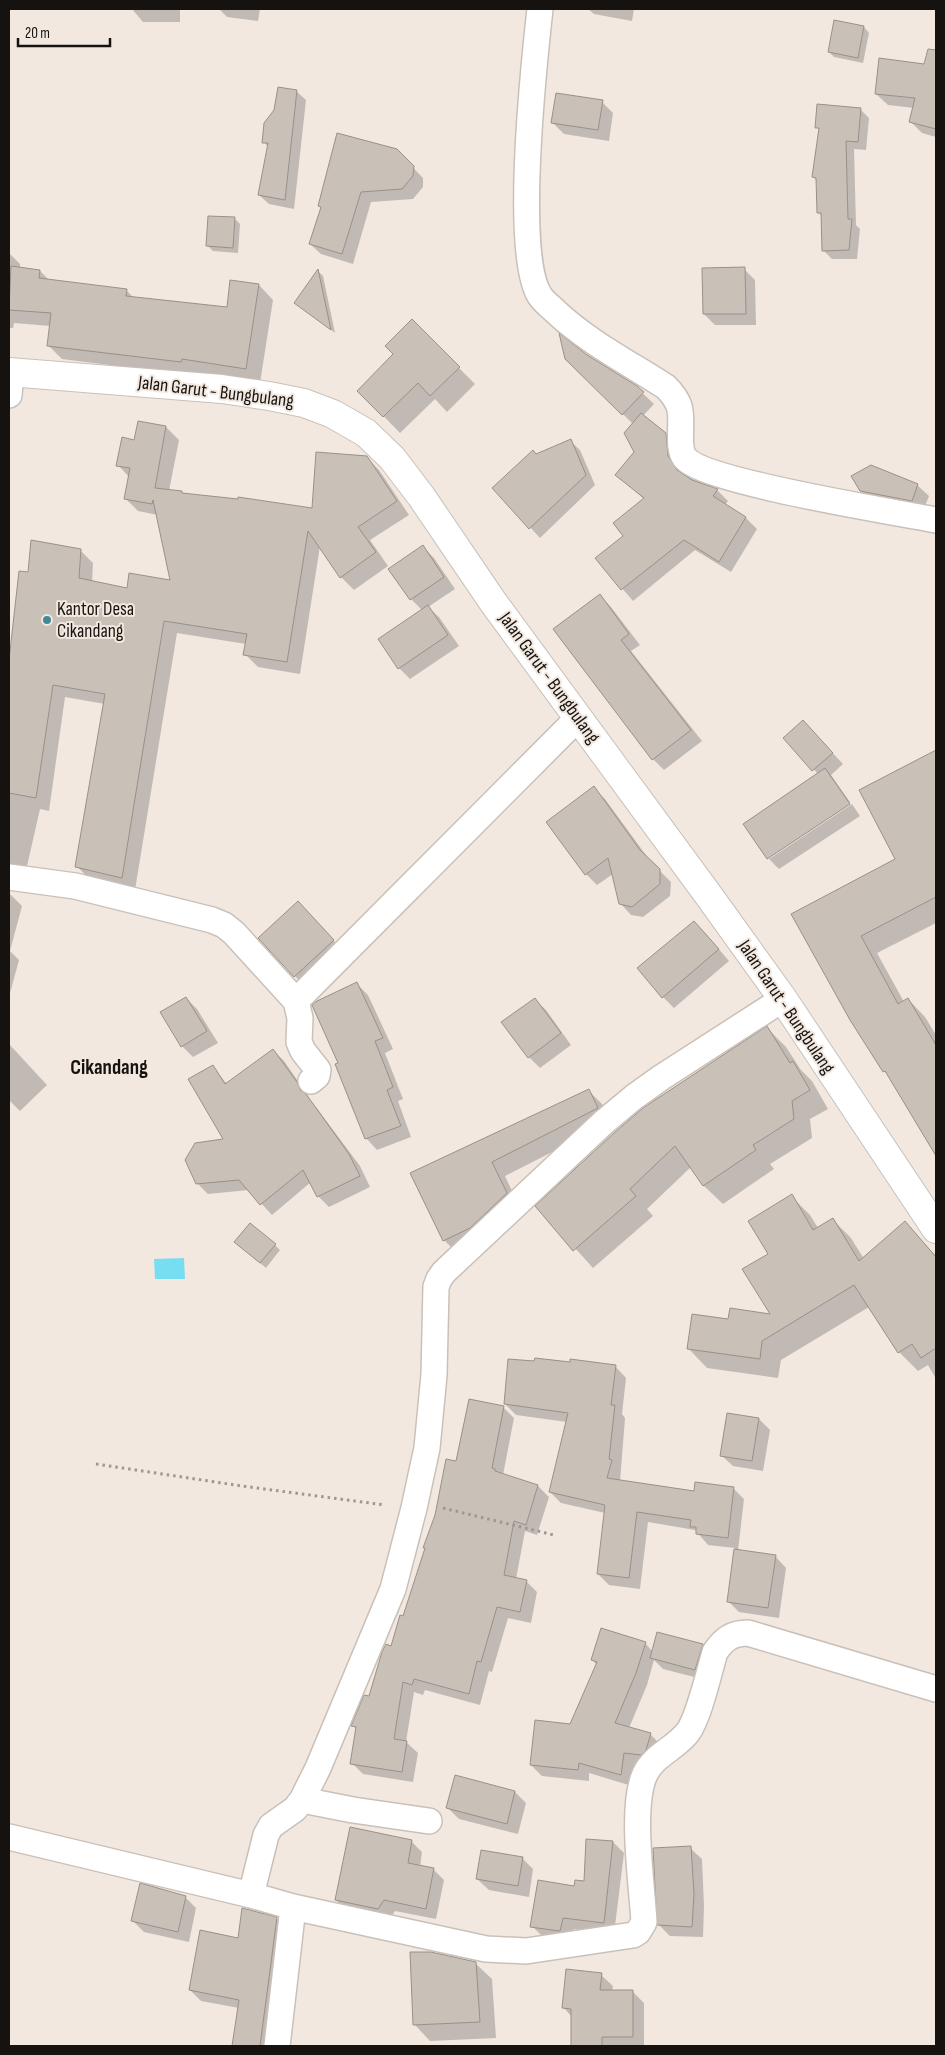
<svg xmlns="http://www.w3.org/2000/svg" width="945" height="2055" viewBox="0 0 945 2055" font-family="'Sofia Sans Condensed',sans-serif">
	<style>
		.water { fill: #77ddf0 }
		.shadow { fill: #0003 }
		.building { fill: #c9c0b8; stroke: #999189 }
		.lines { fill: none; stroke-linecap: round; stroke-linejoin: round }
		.minor-casing { stroke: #c9c1b9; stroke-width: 28 }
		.primary-casing { stroke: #c9c1b9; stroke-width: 30 }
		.path { stroke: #9e9791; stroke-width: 3; stroke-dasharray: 2.5 4; stroke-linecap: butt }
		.minor { stroke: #fff; stroke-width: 25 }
		.primary { stroke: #fff; stroke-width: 28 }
		.poi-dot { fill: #448897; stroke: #f2e8e0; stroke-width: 2 }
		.labels { text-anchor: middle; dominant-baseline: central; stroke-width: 4; stroke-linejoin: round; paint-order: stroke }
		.street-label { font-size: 19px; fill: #15120f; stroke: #f2e8e0 }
		.poi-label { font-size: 19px; fill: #15120f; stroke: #f2e8e0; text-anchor: start }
		.quarter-label { font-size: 21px; font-weight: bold; fill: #15120f; stroke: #f2e8e0 }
	</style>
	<rect width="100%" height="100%" fill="#f2e8e0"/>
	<path class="water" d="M 184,1258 L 185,1279 L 155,1279 L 154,1259 Z"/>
	<path class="shadow" d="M 132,9 L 180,9 L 180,22 L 143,22 Z
		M 219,9 L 260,9 L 258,21 L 227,17 Z
		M 588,9 L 634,9 L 632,21 L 594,14 Z
		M 864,27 L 869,33 L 863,63 L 834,57 L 829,52 Z
		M 880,59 L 916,63 L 936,68 L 936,137 L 922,133 L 910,121 L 914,108 L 888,105 L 876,94 Z
		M 296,91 L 306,100 L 294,209 L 269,204 L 259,195 L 268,147 L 264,142 Z
		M 602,102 L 613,113 L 609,141 L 564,134 L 553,123 Z
		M 860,109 L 869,118 L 866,150 L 854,149 L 856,225 L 860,229 L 857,259 L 832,259 L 823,250 L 823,217 L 818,212 L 818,181 L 813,177 L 820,130 L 817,127 Z
		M 396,150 L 423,178 L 423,187 L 413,199 L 371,202 L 353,264 L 321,254 L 310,244 L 321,208 L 319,206 Z
		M 234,218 L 240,224 L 238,253 L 213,251 L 208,246 Z
		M 9,253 L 20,264 L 20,269 L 40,271 L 49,280 L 126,290 L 134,298 L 228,308 L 259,285 L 273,300 L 260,383 L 195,373 L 195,376 L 62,359 L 48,345 L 50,326 L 14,323 L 13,328 L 9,328 Z
		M 744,269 L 755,280 L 756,325 L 715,325 L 704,314 Z
		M 318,271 L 323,276 L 335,333 L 296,303 Z
		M 412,321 L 475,384 L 447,412 L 435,399 L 400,433 L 359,391 L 395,354 Z
		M 587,356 L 636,387 L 654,404 L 643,416 L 677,445 L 679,469 L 683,475 L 717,490 L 728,501 L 725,505 L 746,518 L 757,529 L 731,572 L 695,550 L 633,601 L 597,559 L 625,536 L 644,499 L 617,475 L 636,452 L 633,424 L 578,370 Z
		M 166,427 L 179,440 L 169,491 L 181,492 L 184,495 L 313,509 L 366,457 L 379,470 L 409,515 L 370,540 L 388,566 L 354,590 L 341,577 L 320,546 L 300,674 L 258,667 L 245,654 L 246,644 L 177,633 L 135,890 L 89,879 L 77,866 L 105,704 L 65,697 L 49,811 L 40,809 L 25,875 L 9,885 L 9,670 L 21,573 L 29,573 L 80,550 L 93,563 L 92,582 L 128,589 L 172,582 L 158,515 L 138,511 L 125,498 L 129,477 L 118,465 L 135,441 Z
		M 570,441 L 580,450 L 595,485 L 540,538 L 494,488 L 536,455 Z
		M 917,485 L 929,496 L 923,511 L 872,502 L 861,491 Z
		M 423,547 L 434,558 L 455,589 L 428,607 L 439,617 L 459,646 L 410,679 L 399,668 L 422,610 L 411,599 L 390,569 Z
		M 600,596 L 611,607 L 640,645 L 631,651 L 702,741 L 664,770 L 653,759 L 555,629 Z
		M 814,733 L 843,764 L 831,775 L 850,802 L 768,856 L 768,858 L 745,824 L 818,774 L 785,738 Z
		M 936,752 L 936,923 L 877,953 L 904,1002 L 908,999 L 925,1017 L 936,1035 L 936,1150 L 931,1145 L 890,1077 L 884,1071 L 793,914 L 897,859 Z
		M 593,788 L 605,799 L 651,862 L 671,882 L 670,896 L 643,917 L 631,915 L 620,903 L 613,874 L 597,885 L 586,874 Z
		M 852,804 L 860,816 L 779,869 L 769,859 Z
		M 9,893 L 22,906 L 10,951 L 19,960 L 9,997 Z
		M 309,914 L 344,952 L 306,987 L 295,976 Z
		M 705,933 L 729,961 L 674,1008 L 663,997 Z
		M 357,984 L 368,995 L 393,1049 L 385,1053 L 403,1099 L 398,1101 L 411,1137 L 377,1150 L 366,1138 L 340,1063 Z
		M 186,998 L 197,1009 L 218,1043 L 193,1057 L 182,1046 Z
		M 534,999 L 546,1010 L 571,1045 L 540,1068 L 529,1057 L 503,1022 Z
		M 767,1028 L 786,1047 L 801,1070 L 812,1081 L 828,1109 L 810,1119 L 812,1138 L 770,1164 L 774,1169 L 723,1204 L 704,1186 L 691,1167 L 647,1209 L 653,1216 L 593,1268 L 537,1206 Z
		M 9,1044 L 47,1085 L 20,1111 L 9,1100 Z
		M 273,1050 L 284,1061 L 307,1094 L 309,1099 L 316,1107 L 360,1166 L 370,1187 L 329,1207 L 318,1196 L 311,1182 L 272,1215 L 249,1190 L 208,1194 L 197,1183 L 225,1140 L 212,1066 L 227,1084 Z
		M 589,1091 L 603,1105 L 611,1122 L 505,1176 L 520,1208 L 458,1254 L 444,1240 L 412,1173 Z
		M 791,1196 L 810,1215 L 818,1228 L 832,1219 L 851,1238 L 864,1259 L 905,1223 L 936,1256 L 936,1379 L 928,1365 L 918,1371 L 899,1352 L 869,1307 L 781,1360 L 778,1378 L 707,1368 L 688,1348 L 730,1320 L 772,1316 L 769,1254 Z
		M 275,1245 L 280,1250 L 266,1268 L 241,1247 Z
		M 615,1366 L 626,1378 L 622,1414 L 625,1418 L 620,1482 L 695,1492 L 733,1488 L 744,1499 L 738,1551 L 775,1556 L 786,1568 L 779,1618 L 739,1612 L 728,1601 L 735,1548 L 708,1545 L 695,1530 L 648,1522 L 640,1589 L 609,1585 L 598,1574 L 605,1513 L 561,1503 L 550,1492 L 567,1422 L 516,1415 L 505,1404 Z
		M 503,1407 L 514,1418 L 503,1475 L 538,1486 L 549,1497 L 537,1535 L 525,1531 L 516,1579 L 526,1581 L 537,1592 L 531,1623 L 508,1618 L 492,1672 L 489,1671 L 480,1705 L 425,1690 L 423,1695 L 414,1692 L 406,1742 L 418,1753 L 413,1782 L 363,1774 L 352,1763 L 357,1729 L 353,1726 L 370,1697 L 392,1647 L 457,1463 Z
		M 759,1419 L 770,1430 L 763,1471 L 733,1466 L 721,1455 Z
		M 645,1643 L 653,1652 L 703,1645 L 714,1656 L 706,1680 L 663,1669 L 654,1660 L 647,1685 L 629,1728 L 650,1734 L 661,1745 L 652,1765 L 635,1764 L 632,1786 L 589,1773 L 589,1781 L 542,1776 L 531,1765 L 571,1725 L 597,1665 L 592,1660 Z
		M 515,1792 L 526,1803 L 518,1834 L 459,1819 L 448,1808 Z
		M 587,1840 L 613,1842 L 624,1853 L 614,1934 L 574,1929 L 571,1942 L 543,1937 L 532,1926 L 575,1887 L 585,1882 Z
		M 411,1841 L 422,1852 L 420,1867 L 433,1869 L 444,1880 L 436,1919 L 395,1911 L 389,1920 L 348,1911 L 336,1900 Z
		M 690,1848 L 702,1859 L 704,1906 L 703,1937 L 670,1936 L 659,1925 Z
		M 522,1858 L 533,1869 L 529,1897 L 489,1890 L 477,1879 Z
		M 185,1897 L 196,1908 L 189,1942 L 144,1932 L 133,1921 Z
		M 277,1919 L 288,1930 L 272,2046 L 233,2046 L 239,2008 L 201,2001 L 190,1990 L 239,1940 Z
		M 475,1963 L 492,1979 L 496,2038 L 430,2041 L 414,2024 Z
		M 601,1975 L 613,1986 L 612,1991 L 633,1992 L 644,2003 L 644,2046 L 572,2046 L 572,2017 L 563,2007 Z"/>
	<path class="building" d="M 834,20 L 864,26 L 858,58 L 828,52 Z
		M 928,49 L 936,50 L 936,129 L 909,122 L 915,98 L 875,94 L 879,58 L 924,64 Z
		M 278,87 L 297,90 L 285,200 L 258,195 L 268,143 L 262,143 L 264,123 L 274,110 Z
		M 556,93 L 603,100 L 598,130 L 551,123 Z
		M 817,104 L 861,108 L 858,142 L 846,141 L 848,219 L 852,219 L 849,250 L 822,251 L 821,213 L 817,213 L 816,178 L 812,177 L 819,128 L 815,128 Z
		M 337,133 L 397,149 L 414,166 L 413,176 L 402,189 L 361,192 L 342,254 L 309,244 L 321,207 L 318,206 Z
		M 208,216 L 235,217 L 233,248 L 206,246 Z
		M 11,266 L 40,270 L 39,278 L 127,289 L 126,296 L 227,307 L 230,280 L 259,284 L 246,369 L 182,359 L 181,362 L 47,346 L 51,313 L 9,310 Z
		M 745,267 L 746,314 L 703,314 L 702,268 Z
		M 318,269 L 331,330 L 294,303 Z
		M 412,319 L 460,367 L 430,396 L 418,383 L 383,417 L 357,391 L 393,354 L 385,346 Z
		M 559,333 L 587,355 L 637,386 L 644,392 L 622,415 L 565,359 Z
		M 641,413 L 666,433 L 668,456 L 677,470 L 692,480 L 718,489 L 713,496 L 746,517 L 719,562 L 684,540 L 621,590 L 595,558 L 623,536 L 613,523 L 644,498 L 615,475 L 634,452 L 624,433 Z
		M 138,421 L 166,426 L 155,488 L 182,491 L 182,493 L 238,499 L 238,497 L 312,508 L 316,452 L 367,456 L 397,501 L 358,527 L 376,552 L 340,578 L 308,531 L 287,662 L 243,655 L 247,634 L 164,621 L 122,878 L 75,867 L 105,694 L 53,685 L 36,798 L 9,793 L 9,660 L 19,571 L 28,572 L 31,540 L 81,549 L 79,578 L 127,588 L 129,573 L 170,580 L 153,500 L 152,504 L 124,499 L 130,468 L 116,466 L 122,437 L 134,440 Z
		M 571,439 L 586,475 L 529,529 L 492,488 L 533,450 L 536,454 Z
		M 871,465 L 918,484 L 912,501 L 860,491 L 851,476 Z
		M 423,545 L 444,577 L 410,600 L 388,569 Z
		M 600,594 L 629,634 L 621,640 L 691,730 L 652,760 L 553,629 Z
		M 428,605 L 448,635 L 398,669 L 378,639 Z
		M 803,720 L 833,753 L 812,771 L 783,738 Z
		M 936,750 L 936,897 L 861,936 L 898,1004 L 908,998 L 936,1045 L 936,1156 L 885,1071 L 883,1072 L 850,1020 L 791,914 L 895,859 L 859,790 Z
		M 825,768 L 850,804 L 767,859 L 743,824 Z
		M 594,786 L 640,850 L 660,869 L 660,884 L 632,907 L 619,904 L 608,858 L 585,875 L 546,822 Z
		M 298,901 L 334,940 L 294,977 L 258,938 Z
		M 694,921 L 719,949 L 662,998 L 637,968 Z
		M 357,982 L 383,1038 L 375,1041 L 393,1087 L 387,1090 L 401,1126 L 365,1139 L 335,1064 L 338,1063 L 312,1005 L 317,1001 Z
		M 186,997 L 207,1031 L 181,1047 L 160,1012 Z
		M 535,998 L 561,1033 L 528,1058 L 501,1022 Z
		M 767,1026 L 790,1063 L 793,1061 L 810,1090 L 792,1101 L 794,1119 L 753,1145 L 756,1150 L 703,1186 L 675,1146 L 630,1189 L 636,1196 L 573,1251 L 535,1206 L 614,1133 L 643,1108 Z
		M 273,1049 L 297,1082 L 300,1090 L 306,1094 L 349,1154 L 360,1176 L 317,1197 L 303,1170 L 260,1205 L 239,1180 L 196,1184 L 185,1160 L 195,1143 L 223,1139 L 188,1079 L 213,1065 L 225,1084 Z
		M 589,1089 L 598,1108 L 492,1162 L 507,1193 L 470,1228 L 443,1241 L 410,1173 Z
		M 792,1194 L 813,1230 L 833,1218 L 859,1261 L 905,1221 L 936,1257 L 936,1348 L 921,1358 L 912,1344 L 898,1353 L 854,1285 L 762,1341 L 760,1359 L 687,1349 L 692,1314 L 728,1319 L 730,1308 L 770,1314 L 742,1269 L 768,1254 L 748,1221 Z
		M 250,1223 L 276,1244 L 260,1263 L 234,1242 Z
		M 535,1358 L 570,1362 L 570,1359 L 616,1365 L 611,1405 L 615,1405 L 609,1459 L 612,1460 L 607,1478 L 694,1491 L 695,1482 L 734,1487 L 728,1538 L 696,1534 L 696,1527 L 690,1527 L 691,1520 L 637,1512 L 629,1578 L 597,1574 L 605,1505 L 549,1492 L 568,1413 L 504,1404 L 508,1359 L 534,1361 Z
		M 469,1399 L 504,1406 L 492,1468 L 495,1469 L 495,1471 L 538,1485 L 526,1525 L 514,1521 L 504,1575 L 527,1580 L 520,1612 L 497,1607 L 481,1662 L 477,1661 L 469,1694 L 414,1679 L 412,1685 L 403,1682 L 394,1739 L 407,1741 L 402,1772 L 350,1764 L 356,1727 L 351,1726 L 364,1695 L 369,1696 L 382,1652 L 386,1644 L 391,1646 L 400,1615 L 403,1616 L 425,1548 L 423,1548 L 435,1515 L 446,1459 L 456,1461 Z
		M 727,1413 L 759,1418 L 752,1461 L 720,1456 Z
		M 734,1549 L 776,1555 L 768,1608 L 727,1602 Z
		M 601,1628 L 646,1642 L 636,1673 L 615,1723 L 651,1733 L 646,1750 L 641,1755 L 624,1753 L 621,1775 L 579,1763 L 578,1770 L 530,1765 L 535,1720 L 570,1724 L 597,1662 L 591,1660 Z
		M 657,1632 L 703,1644 L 695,1670 L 650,1658 Z
		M 455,1775 L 515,1791 L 507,1824 L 446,1808 Z
		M 350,1827 L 412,1840 L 408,1863 L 434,1868 L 426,1909 L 384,1900 L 378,1909 L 335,1900 Z
		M 586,1839 L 613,1841 L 604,1923 L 563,1918 L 560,1931 L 530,1927 L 538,1880 L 574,1886 L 575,1880 L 584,1881 Z
		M 691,1846 L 694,1894 L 692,1927 L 657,1925 L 653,1848 Z
		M 481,1850 L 523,1857 L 518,1886 L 476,1879 Z
		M 140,1883 L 186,1896 L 178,1932 L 131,1921 Z
		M 242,1908 L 277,1917 L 260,2046 L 232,2046 L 239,2000 L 189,1990 L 200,1930 L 238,1938 Z
		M 410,1952 L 431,1952 L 476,1962 L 480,2022 L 413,2025 Z
		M 566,1969 L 602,1973 L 600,1990 L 633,1990 L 633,2037 L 602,2037 L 602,2046 L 571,2046 L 571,2009 L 562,2008 Z"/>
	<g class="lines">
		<g class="minor-casing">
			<path id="minor" d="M 540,9 C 534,63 513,255 540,296 C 544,302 551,307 556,312 C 588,342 629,363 666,387 C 671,392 676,398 679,406 C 684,420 676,447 685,458 C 705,482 895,512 936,520
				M 9,395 L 11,373
				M 9,877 L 75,886 L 212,920 L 224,925 L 234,933 L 296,1001 L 577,719
				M 296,1001 L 300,1018 L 299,1042 L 303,1051 L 318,1070 L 317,1076 L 311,1081
				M 302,1800 L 353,1810 L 429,1821
				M 9,1837 L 251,1895 L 293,1907 L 486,1949 L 526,1951 L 633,1935 L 638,1932 L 644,1922 C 642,1885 630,1806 645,1774 C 654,1755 676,1748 688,1732 C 699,1717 709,1672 715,1652 C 724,1639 732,1633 748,1633 L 936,1689
				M 251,1895 L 266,1835 L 271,1826 L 295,1809 L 302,1800 L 318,1768 L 393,1589 L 414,1508 L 427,1448 L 434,1375 L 436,1287 L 439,1279 L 444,1272 L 604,1122 L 634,1097 L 662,1077 L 783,999
				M 277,2046 L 293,1907"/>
		</g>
		<g class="primary-casing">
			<path id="primary" d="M 9,372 L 222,389 L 269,396 L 304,403 L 333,414 L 366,433 L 392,458 L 421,496 L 493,602 L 709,896 L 783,999 L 936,1229"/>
		</g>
		<path class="path" d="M 96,1464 L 242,1486 L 385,1505
			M 443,1508 L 554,1535"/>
		<use href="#minor" class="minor"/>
		<use href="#primary" class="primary"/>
	</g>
	<circle class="poi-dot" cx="47" cy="620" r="5"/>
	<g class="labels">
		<g class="street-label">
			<text transform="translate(216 392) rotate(7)">Jalan Garut - Bungbulang</text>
			<text transform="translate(549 678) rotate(54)">Jalan Garut - Bungbulang</text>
			<text transform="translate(786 1007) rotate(56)">Jalan Garut - Bungbulang</text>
		</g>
		<g class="poi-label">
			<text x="57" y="609">Kantor Desa<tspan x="57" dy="22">Cikandang</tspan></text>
		</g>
		<g class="quarter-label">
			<text x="109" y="1067">Cikandang</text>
		</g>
	</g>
	<rect width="945" height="2055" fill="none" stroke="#15120f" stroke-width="20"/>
	<path d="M18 38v8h92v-8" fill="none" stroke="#15120f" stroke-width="2.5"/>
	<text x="25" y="38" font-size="15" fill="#15120f" stroke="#f2e8e0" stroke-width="4" paint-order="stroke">20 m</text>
</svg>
